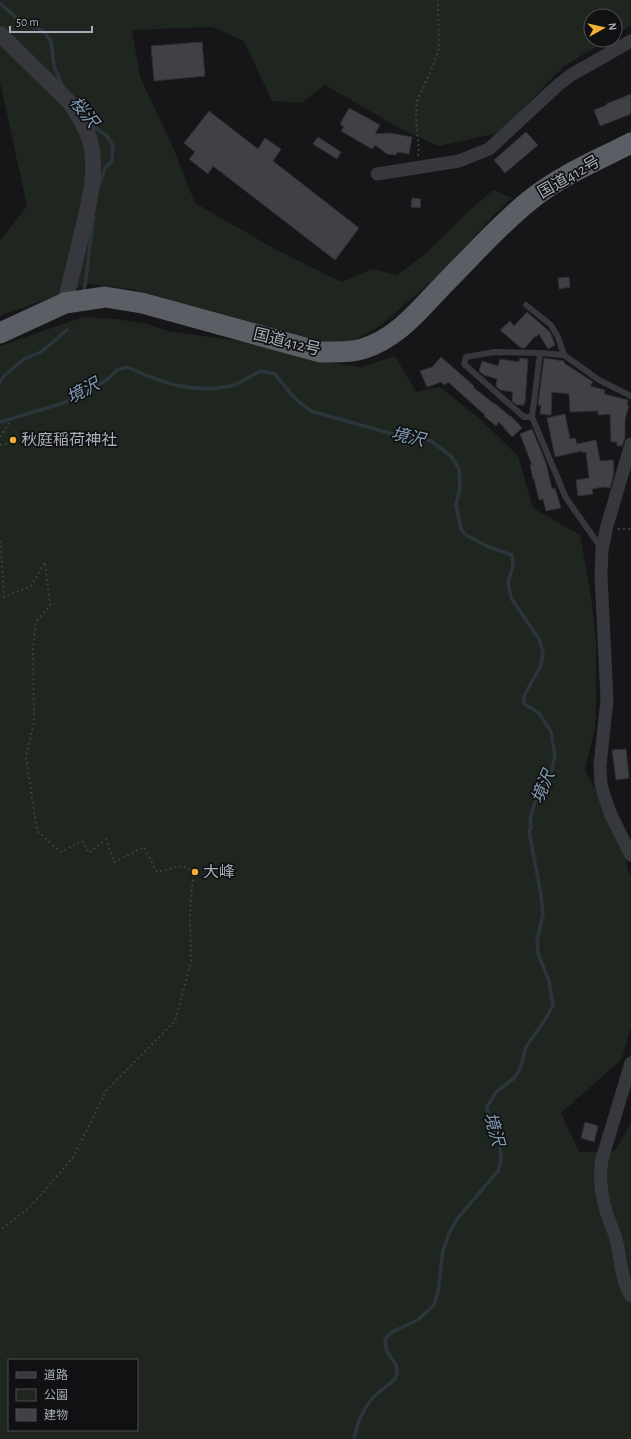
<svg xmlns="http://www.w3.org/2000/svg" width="631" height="1439" viewBox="0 0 631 1439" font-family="'Alegreya Sans','Noto Sans JP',sans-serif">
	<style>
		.green { fill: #1e261f; fill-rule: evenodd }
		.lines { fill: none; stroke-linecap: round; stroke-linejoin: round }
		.stream { stroke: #2c353c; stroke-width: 3.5 }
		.building { fill: #404145; stroke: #303034 }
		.path { stroke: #3d3f44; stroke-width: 2; stroke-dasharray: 2 3; stroke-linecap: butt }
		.service { stroke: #37383d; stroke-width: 6 }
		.minor { stroke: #37383d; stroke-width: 13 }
		.tertiary { stroke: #37383d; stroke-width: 16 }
		.trunk { stroke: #5b5e65; stroke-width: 21 }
		.poi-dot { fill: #f2b134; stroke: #111113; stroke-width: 1.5 }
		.labels { text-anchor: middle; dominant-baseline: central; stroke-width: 3.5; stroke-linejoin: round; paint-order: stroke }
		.street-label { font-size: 16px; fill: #a8adb8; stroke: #111113 }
		.poi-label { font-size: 16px; fill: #a8adb8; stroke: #111113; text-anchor: start }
		.water-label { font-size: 17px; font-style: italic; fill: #7f9bb3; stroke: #111113 }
	</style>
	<rect width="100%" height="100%" fill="#161618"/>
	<path class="green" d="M 0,0 L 631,0 L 631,25 L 615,35 L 615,16 L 591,16 L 591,40 L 607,40 L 563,67 L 499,133 L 438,146 L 399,128 L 325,85 L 301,103 L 272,101 L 244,41 L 212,27 L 132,30 L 140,77 L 172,145 L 195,203 L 275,249 L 341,282 L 372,269 L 397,275 L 424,255 L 472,208 L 493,190 L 512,198 L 493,216 L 441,273 L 380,326 L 349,343 L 324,342 L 131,289 L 89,284 L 0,316 L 0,241 L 27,206 L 0,82 Z
		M 83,317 L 116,319 L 147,324 L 168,331 L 254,343 L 321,361 L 361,367 L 395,356 L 416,392 L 440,387 L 479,418 L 518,456 L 533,508 L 580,535 L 592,603 L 596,642 L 596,699 L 595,728 L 585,770 L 622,842 L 628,871 L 631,876 L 631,1026 L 622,1059 L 561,1113 L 579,1152 L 615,1151 L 631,1124 L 631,1439 L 0,1439 L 0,346 ZM 9,1360 L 137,1360 L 137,1430 L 9,1430 Z"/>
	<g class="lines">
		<path class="stream" d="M 0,3 L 24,25 L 38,28 L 45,33 L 51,41 L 54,66 L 62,85
			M 91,125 L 107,136 L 113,146 L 112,161 L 105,168 L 100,183
			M 84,290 C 89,266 89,241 94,217
			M 0,383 L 3,377 L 24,359 L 41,352 L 67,330
			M 0,422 L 60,404 L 78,397 L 108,379 L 117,370 L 127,367 C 162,383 192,394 231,386 C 240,384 252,375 261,371 L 275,374 L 292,395 L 299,402 L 311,411 L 389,433 L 431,441 L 451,456 L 459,469 L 460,488 L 456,505 L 461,529 L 466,535 L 487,546 L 512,555 L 513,566 L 508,582 L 511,598 L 539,639 L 543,652 L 541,665 L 524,696 L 524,704 L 539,713 L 551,732 L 555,755 L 552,770 L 534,805 L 530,820 L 531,828 L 529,831 L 541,895 L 543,914 L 537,941 L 538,954 L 549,981 L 553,1005 L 546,1018 L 526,1047 L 520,1069 L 513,1079 L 496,1092 L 487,1107 L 489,1119 L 499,1136 L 501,1160 L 498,1171 L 457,1219 L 449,1234 L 443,1250 L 438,1292 L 434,1305 L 418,1320 L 392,1332 L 385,1339 C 386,1343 385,1348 387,1351 C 391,1360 398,1363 397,1373 C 397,1381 384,1387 378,1393 C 365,1404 357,1422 354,1439"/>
	</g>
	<path class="building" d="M 202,42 L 205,76 L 154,81 L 151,46 Z
		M 631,94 L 631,114 L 600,126 L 594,110 L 607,105 L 606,104 Z
		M 349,108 L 380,125 L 375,134 L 390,133 L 412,137 L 409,154 L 397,152 L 396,155 L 387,154 L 375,145 L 372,149 L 341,131 L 344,127 L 340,124 Z
		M 209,111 L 258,149 L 265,138 L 281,149 L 273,161 L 359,228 L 335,260 L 213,166 L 208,174 L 189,159 L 195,152 L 184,143 Z
		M 526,132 L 538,145 L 505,173 L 494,160 Z
		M 318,137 L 341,152 L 337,159 L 313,144 Z
		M 412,198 L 421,199 L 420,208 L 411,207 Z
		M 569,277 L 570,287 L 559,289 L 558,278 Z
		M 527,312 L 550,332 L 555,345 L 548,349 L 539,334 L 536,337 L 535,336 L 525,348 L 521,348 L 500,330 L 510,321 L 514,326 Z
		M 441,357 L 474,386 L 473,387 L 493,403 L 493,402 L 511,417 L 511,416 L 522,428 L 512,437 L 499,422 L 496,426 L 484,416 L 485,415 L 448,382 L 445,385 L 441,382 L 427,387 L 420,371 L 432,367 Z
		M 520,358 L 528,359 L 525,403 L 524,403 L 524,405 L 517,405 L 512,401 L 513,392 L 500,390 L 496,386 L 497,379 L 484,375 L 479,371 L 482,361 L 498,366 L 500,359 L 519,362 Z
		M 544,358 L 564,361 L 564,363 L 593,382 L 590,386 L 605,390 L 604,394 L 628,400 L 627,405 L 629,405 L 625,420 L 625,438 L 622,446 L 617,446 L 617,442 L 611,442 L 610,414 L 598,415 L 598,411 L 570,412 L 569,394 L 552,392 L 551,415 L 540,414 L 541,405 L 538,405 Z
		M 565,414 L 570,439 L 575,438 L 577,444 L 596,440 L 600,461 L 613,460 L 614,473 L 610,488 L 603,487 L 592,489 L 593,494 L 578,496 L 576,480 L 589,478 L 586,452 L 582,453 L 582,451 L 555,457 L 547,418 Z
		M 532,429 L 546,463 L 552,489 L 555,488 L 561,508 L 546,511 L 543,499 L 539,500 L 534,479 L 533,479 L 530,465 L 532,465 L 520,434 Z
		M 626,749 L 629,778 L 616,780 L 612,750 Z
		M 585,1122 L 598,1126 L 594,1142 L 581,1138 Z"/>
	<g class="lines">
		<path class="path" d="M 418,156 L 419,153 L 416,117 L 417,101 L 433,66 L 439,48 L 438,0
			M 0,437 L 10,422
			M 0,445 L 10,443
			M 618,529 L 631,529
			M 0,541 L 1,544 L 4,597 L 31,586 L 45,562 L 50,605 L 36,622 L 33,649 L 34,723 L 26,757 L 37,831 L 61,852 L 82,841 L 89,853 L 106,839 L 114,862 L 144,847 L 157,872 L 182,866 L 195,872 L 192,885 L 190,914 L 191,962 L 175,1021 L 106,1091 L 73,1158 L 30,1207 L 0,1230"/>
		<path class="service" d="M 526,305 L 551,325 L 558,337 L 564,355
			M 540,353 L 532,417 L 566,498 L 602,549
			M 532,417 L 524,417 L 464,364 L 466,357 L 495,352 L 540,353 L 564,355 L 599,380 L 631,396"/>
		<path class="minor" d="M 377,174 L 459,161 L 489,149 L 557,86 L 571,75 L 631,41
			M 631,444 L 607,526 L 602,549 L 601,575 L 607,700 L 600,766 L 601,784 L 605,798 L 611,815 L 631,855
			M 631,1063 L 602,1159 C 599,1177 601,1194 606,1211 C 609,1222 615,1232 617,1243 C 621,1261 621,1280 631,1296"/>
		<path class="tertiary" d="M 0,34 L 71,104 C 79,116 88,130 91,145 C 98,176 87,210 80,241 C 75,262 70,283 65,303"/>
		<path class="trunk" d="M 0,333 L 65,303 L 105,297 L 142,303 L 320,352 C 333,352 349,353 362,349 C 397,339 420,309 444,284 C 472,256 498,226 529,201 C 559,176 596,161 631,143"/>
	</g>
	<g class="poi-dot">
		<circle cx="13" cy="440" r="4"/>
		<circle cx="195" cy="872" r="4"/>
	</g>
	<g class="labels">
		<g class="street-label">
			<text transform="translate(569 177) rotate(-30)">国道412号</text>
			<text transform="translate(287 342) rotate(14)">国道412号</text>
		</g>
		<g class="poi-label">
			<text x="21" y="440">秋庭稲荷神社</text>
			<text x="203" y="872">大峰</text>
		</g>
		<g class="water-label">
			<text transform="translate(84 112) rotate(51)">桜沢</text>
			<text transform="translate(83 391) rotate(-28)">境沢</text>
			<text transform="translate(408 437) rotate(13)">境沢</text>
			<text transform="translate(543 787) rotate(-67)">境沢</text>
			<text transform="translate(494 1129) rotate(75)">境沢</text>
		</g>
	</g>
	<rect x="8" y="1359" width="130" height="72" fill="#111113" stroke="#4d4f55"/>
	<rect x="16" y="1372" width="20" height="6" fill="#37383d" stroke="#4d4f55"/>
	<text x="44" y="1379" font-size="12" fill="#a8adb8">道路</text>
	<rect x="16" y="1389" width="20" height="12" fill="#1e261f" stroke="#4d4f55"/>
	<text x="44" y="1399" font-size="12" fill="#a8adb8">公園</text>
	<rect x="16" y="1409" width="20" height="12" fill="#404145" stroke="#4d4f55"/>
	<text x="44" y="1419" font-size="12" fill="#a8adb8">建物</text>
	<g transform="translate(603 28) rotate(82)"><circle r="19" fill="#111113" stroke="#4d4f55"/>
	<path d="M0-3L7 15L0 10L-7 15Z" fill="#f2b134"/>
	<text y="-6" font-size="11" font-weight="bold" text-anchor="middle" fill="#a8adb8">N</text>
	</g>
	<path d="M10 26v6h82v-6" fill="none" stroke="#a8adb8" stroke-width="2"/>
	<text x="16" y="26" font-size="12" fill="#a8adb8" stroke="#111113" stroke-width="3" paint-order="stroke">50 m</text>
</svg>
